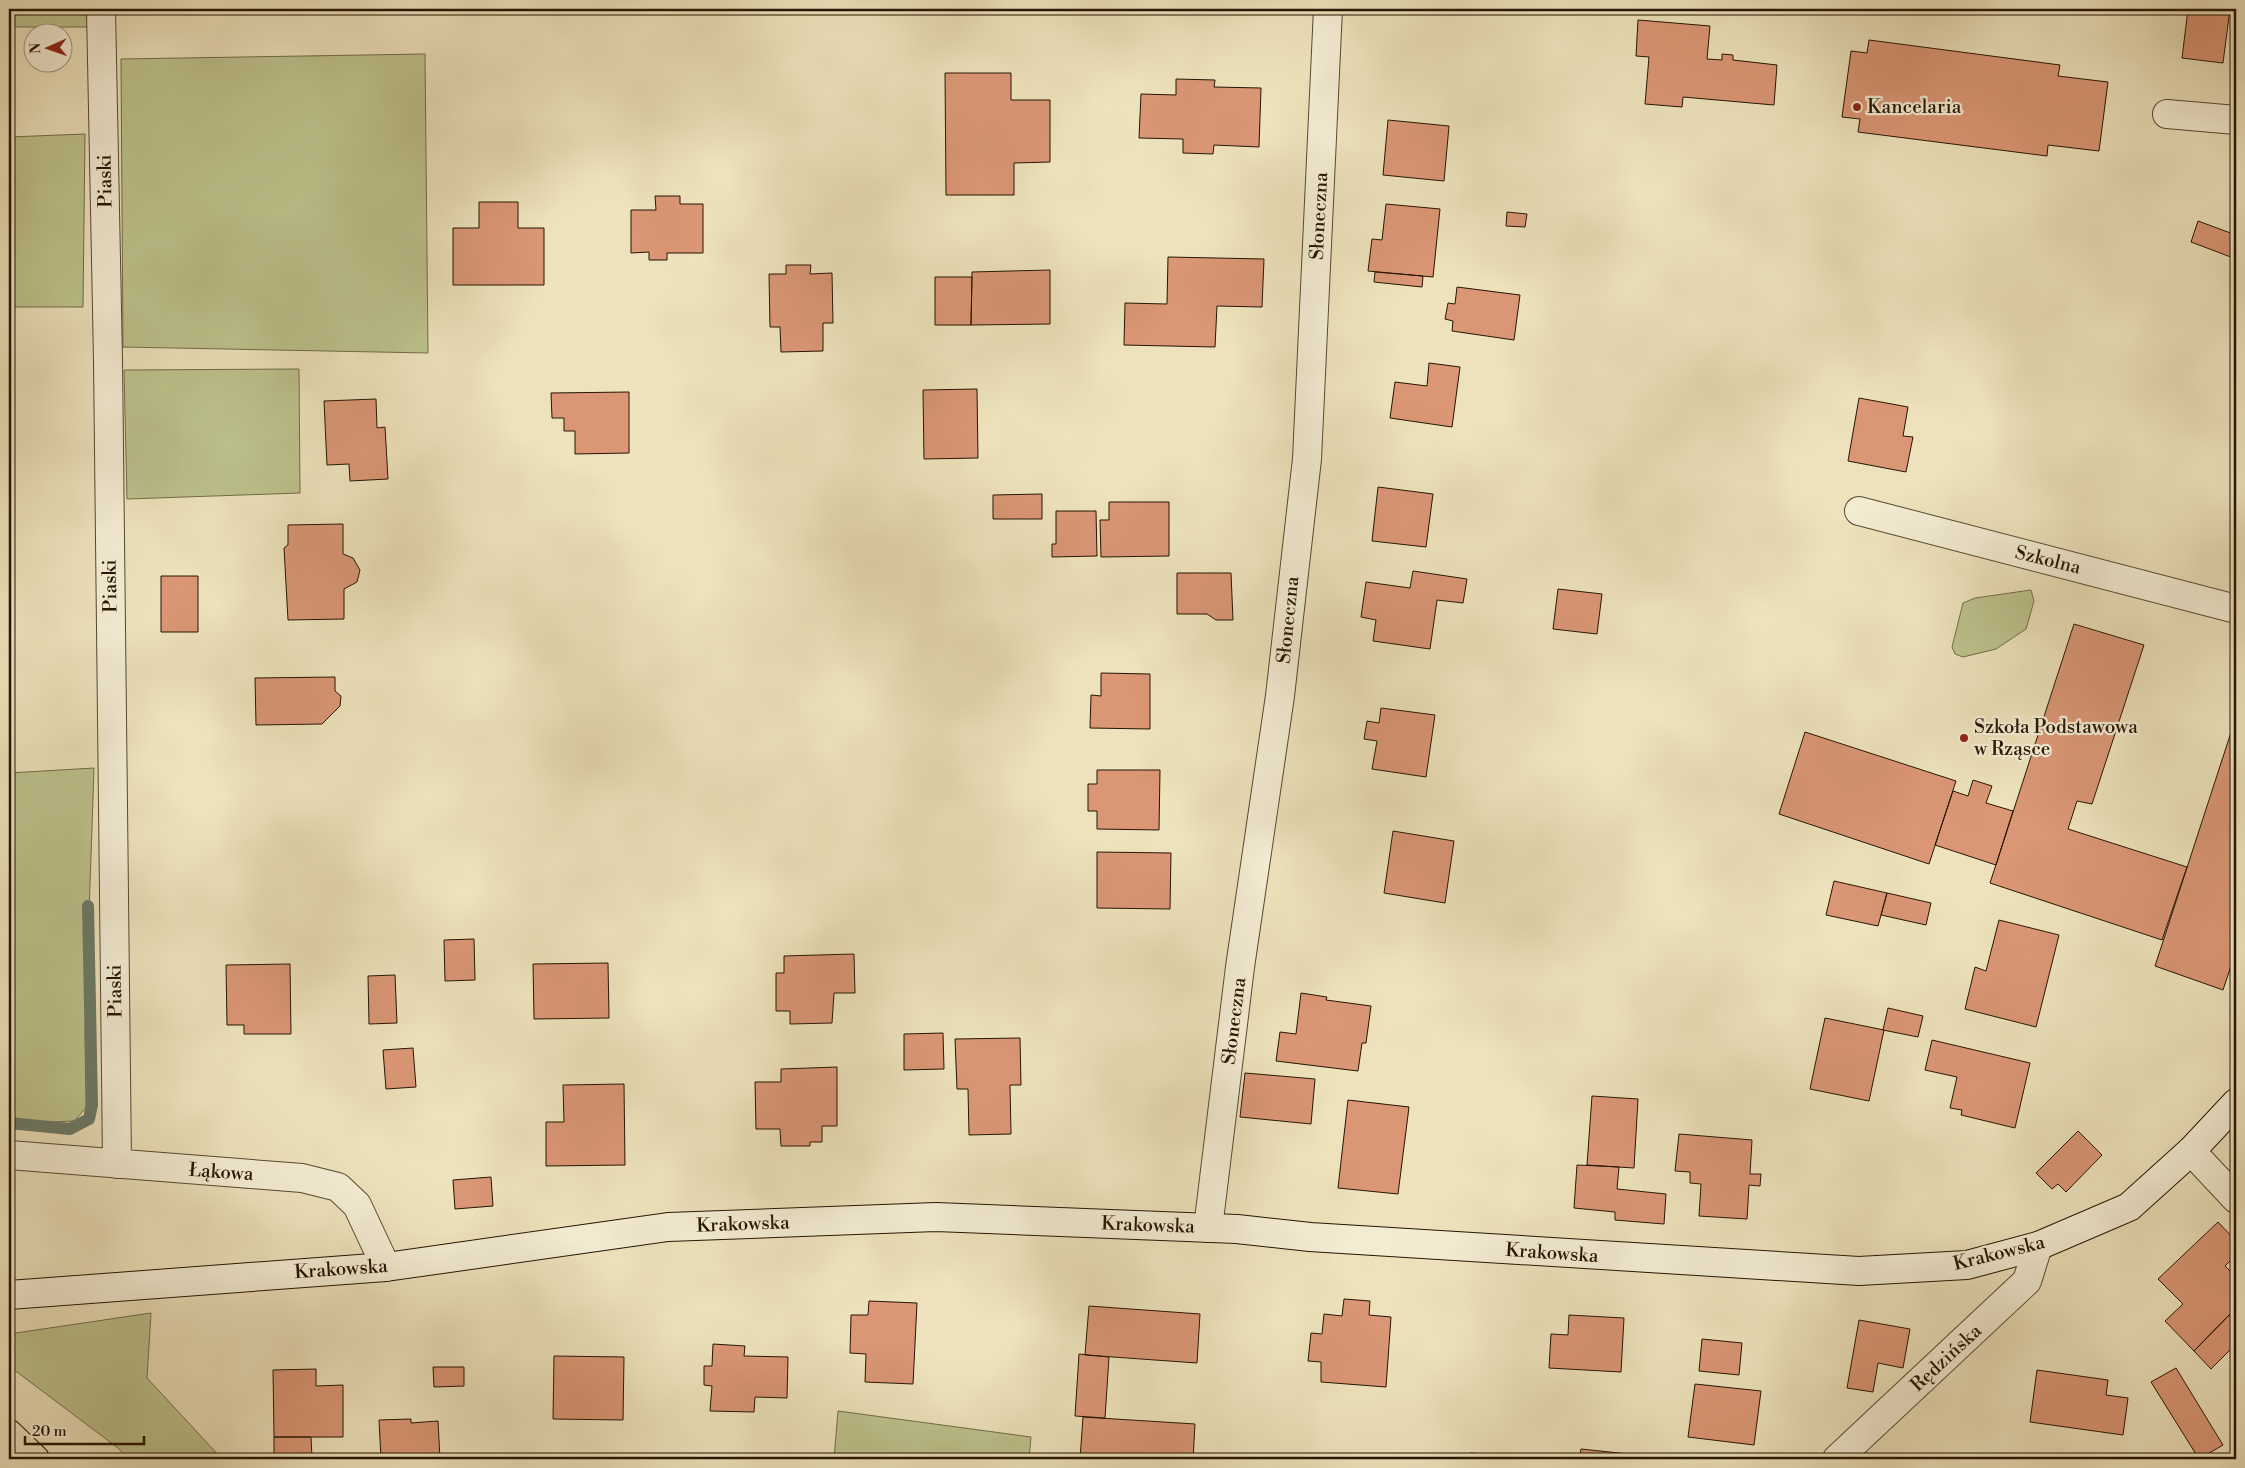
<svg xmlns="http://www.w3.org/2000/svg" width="2245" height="1468" viewBox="0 0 2245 1468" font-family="'Libre Bodoni',serif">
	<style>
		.green { fill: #bdc28d; stroke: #716c48 }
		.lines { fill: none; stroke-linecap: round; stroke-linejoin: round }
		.stream { stroke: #6b7a68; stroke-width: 12 }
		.building { fill: #da9675; stroke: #251503 }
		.street-casing { stroke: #574831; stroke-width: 30 }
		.secondary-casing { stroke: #251503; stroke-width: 30 }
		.highway-casing { stroke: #251503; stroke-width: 30 }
		.street { stroke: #f3ecd3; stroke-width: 28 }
		.secondary { stroke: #f3ecd3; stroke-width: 28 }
		.highway { stroke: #ede2bb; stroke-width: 28 }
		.poi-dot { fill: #8f2418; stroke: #f3ecd3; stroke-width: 2 }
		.labels { text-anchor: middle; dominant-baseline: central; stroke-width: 4.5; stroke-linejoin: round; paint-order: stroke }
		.poi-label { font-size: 19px; fill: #251503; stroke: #f3ecd3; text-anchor: start }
		.street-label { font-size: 19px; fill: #251503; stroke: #f3ecd3 }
	</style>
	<rect width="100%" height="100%" fill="#ede2bb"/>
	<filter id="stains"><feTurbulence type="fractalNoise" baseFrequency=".004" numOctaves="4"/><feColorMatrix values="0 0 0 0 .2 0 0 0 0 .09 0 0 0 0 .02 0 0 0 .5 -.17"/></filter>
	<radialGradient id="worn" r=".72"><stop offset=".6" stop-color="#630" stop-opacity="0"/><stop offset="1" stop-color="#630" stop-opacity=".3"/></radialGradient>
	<path class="green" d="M 9,9 L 85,9 L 88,27 L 9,27 Z
		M 425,54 L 428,353 L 123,347 L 121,59 Z
		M 85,134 L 83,307 L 9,307 L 9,137 Z
		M 299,369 L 300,493 L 127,499 L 124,370 Z
		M 2031,590 L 2034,601 L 2026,629 L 1996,649 L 1963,657 L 1955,654 L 1952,647 L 1963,603 L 1975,598 Z
		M 94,768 L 85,1032 L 86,1108 L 74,1121 L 9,1124 L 9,773 Z
		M 151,1313 L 147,1378 L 222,1459 L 128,1459 L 118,1448 L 9,1366 L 9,1334 Z
		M 838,1411 L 1031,1437 L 1029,1459 L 834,1459 Z"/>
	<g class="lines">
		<path class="stream" d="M 9,1123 L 70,1129 L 89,1119 L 92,1105 L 88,906"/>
	</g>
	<path class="building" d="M 2188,9 L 2230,9 L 2223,63 L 2182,58 Z
		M 1638,20 L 1710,26 L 1707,59 L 1722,60 L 1722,54 L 1733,55 L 1733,60 L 1777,65 L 1774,105 L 1683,97 L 1682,107 L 1645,104 L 1649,57 L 1636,56 Z
		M 1869,40 L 2060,65 L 2058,76 L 2108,82 L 2099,151 L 2048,145 L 2047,156 L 1858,132 L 1860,119 L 1842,117 L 1851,51 L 1867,53 Z
		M 945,73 L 1011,73 L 1011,100 L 1050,100 L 1050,162 L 1014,163 L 1014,195 L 946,195 Z
		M 1176,79 L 1215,80 L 1214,87 L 1261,88 L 1259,147 L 1214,145 L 1213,154 L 1183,153 L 1183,139 L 1139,138 L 1141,94 L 1176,95 Z
		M 1388,120 L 1449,126 L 1444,181 L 1383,175 Z
		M 655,196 L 680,196 L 680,204 L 703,204 L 703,253 L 667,253 L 667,260 L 649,260 L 649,252 L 631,253 L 631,210 L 656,210 Z
		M 479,202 L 518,202 L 518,228 L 544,228 L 544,285 L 453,285 L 453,228 L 479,228 Z
		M 1386,204 L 1440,209 L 1433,277 L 1368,271 L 1372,239 L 1382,240 Z
		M 1507,212 L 1527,214 L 1525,227 L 1506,226 Z
		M 2198,221 L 2236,235 L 2236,259 L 2191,242 Z
		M 1168,257 L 1264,259 L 1262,307 L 1217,306 L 1215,347 L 1124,345 L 1125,303 L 1167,304 Z
		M 786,265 L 811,265 L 810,274 L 832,273 L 833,323 L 823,323 L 823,351 L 781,352 L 780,327 L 770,327 L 769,274 L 786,274 Z
		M 1050,270 L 1050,324 L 971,325 L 972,272 Z
		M 1375,272 L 1423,276 L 1422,287 L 1374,282 Z
		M 935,277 L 972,277 L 971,325 L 935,325 Z
		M 1457,287 L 1520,295 L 1514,340 L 1452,331 L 1453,321 L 1445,319 L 1448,303 L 1455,304 Z
		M 1429,363 L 1460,367 L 1452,427 L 1390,418 L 1395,382 L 1427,386 Z
		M 977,389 L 978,458 L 924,459 L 923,390 Z
		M 629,392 L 629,453 L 575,454 L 575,431 L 564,431 L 564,418 L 552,418 L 551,393 Z
		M 1859,398 L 1908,407 L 1903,436 L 1913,437 L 1906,472 L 1848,461 Z
		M 376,399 L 377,428 L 385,427 L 388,479 L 350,481 L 349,464 L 327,465 L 324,401 Z
		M 1378,487 L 1433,494 L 1426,547 L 1372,541 Z
		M 1042,494 L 1042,519 L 993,519 L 993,495 Z
		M 1109,502 L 1169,502 L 1169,556 L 1101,557 L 1100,520 L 1109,520 Z
		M 1056,511 L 1096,511 L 1097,556 L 1052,557 L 1052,544 L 1056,544 Z
		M 343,524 L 343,554 L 353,558 L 360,570 L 357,582 L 344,589 L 344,619 L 288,620 L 284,548 L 288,545 L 288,525 Z
		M 1413,571 L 1467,579 L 1463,603 L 1437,600 L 1430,649 L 1373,641 L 1376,620 L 1361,617 L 1366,582 L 1410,588 Z
		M 1177,573 L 1231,573 L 1233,620 L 1216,620 L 1207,614 L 1177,614 Z
		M 161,576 L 198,576 L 198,632 L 161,632 Z
		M 1558,589 L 1602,594 L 1597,634 L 1553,629 Z
		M 2074,624 L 2144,645 L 2092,804 L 2077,801 L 2068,829 L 2187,867 L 2162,940 L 1990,883 Z
		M 1101,673 L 1150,674 L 1150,729 L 1090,728 L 1091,695 L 1101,696 Z
		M 335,677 L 335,691 L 341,696 L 340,706 L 322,724 L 256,725 L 255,678 Z
		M 1381,708 L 1435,715 L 1426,777 L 1372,769 L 1377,741 L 1364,739 L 1367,721 L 1379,723 Z
		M 2236,717 L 2236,951 L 2223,990 L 2155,966 Z
		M 1805,732 L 1956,781 L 1929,864 L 1779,814 Z
		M 1097,770 L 1160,770 L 1159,830 L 1097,829 L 1097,811 L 1088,811 L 1088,784 L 1097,784 Z
		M 1973,780 L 1992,786 L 1986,803 L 2013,811 L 1996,865 L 1935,845 L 1953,791 L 1968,796 Z
		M 1393,831 L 1454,841 L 1445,903 L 1384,893 Z
		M 1097,852 L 1171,853 L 1170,909 L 1097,908 Z
		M 1834,881 L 1887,893 L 1878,926 L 1826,915 Z
		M 1887,893 L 1931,903 L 1926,925 L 1881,915 Z
		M 1999,920 L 2059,935 L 2036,1027 L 1965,1009 L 1975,967 L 1986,971 Z
		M 474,939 L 475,980 L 445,981 L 444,940 Z
		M 854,954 L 855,993 L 834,993 L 832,1023 L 790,1024 L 790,1011 L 776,1011 L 776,973 L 784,973 L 784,956 Z
		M 608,963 L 609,1018 L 534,1019 L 533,964 Z
		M 290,964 L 291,1034 L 244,1034 L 244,1025 L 227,1025 L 226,965 Z
		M 395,975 L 397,1023 L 369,1024 L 368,976 Z
		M 1301,993 L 1327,997 L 1326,1000 L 1371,1006 L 1366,1043 L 1362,1043 L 1358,1071 L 1276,1061 L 1280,1032 L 1296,1034 Z
		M 1888,1008 L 1923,1016 L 1918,1037 L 1883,1030 Z
		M 1825,1018 L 1884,1030 L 1869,1101 L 1810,1089 Z
		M 943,1033 L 944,1069 L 904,1070 L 904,1034 Z
		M 1020,1038 L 1021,1085 L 1010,1085 L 1011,1134 L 969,1135 L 968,1089 L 957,1089 L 955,1039 Z
		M 1932,1040 L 2030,1063 L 2015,1128 L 1961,1115 L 1962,1110 L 1950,1108 L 1957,1077 L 1925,1070 Z
		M 413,1048 L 416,1087 L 386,1089 L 383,1050 Z
		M 837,1067 L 837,1126 L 822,1126 L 822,1142 L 810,1142 L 810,1146 L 781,1146 L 780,1129 L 756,1129 L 755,1082 L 781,1082 L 781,1069 Z
		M 1245,1073 L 1315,1079 L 1311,1124 L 1240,1117 Z
		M 624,1084 L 625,1165 L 546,1166 L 546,1122 L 564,1122 L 563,1085 Z
		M 1592,1096 L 1638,1099 L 1634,1168 L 1587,1165 Z
		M 1348,1100 L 1409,1107 L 1398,1194 L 1338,1188 Z
		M 2078,1131 L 2102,1155 L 2066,1192 L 2058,1184 L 2052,1189 L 2036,1173 Z
		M 1679,1134 L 1752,1140 L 1750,1174 L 1761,1174 L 1760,1186 L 1749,1185 L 1747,1219 L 1699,1216 L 1701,1184 L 1690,1183 L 1690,1172 L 1675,1171 Z
		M 1577,1165 L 1619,1167 L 1617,1189 L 1666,1194 L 1664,1224 L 1615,1220 L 1615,1212 L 1574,1208 Z
		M 491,1177 L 493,1206 L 455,1209 L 453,1180 Z
		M 2218,1222 L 2236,1241 L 2236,1255 L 2225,1266 L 2236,1277 L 2236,1308 L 2194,1351 L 2165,1321 L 2183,1304 L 2158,1279 Z
		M 1344,1299 L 1370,1301 L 1369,1315 L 1391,1317 L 1386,1387 L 1321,1382 L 1321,1362 L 1308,1361 L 1311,1333 L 1322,1334 L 1324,1314 L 1342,1316 Z
		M 869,1301 L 917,1303 L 913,1384 L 865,1382 L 866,1354 L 850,1353 L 851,1315 L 868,1315 Z
		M 1089,1306 L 1200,1314 L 1197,1363 L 1085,1355 Z
		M 2236,1308 L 2236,1344 L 2211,1369 L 2194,1351 Z
		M 1569,1315 L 1624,1318 L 1621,1372 L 1549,1368 L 1551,1334 L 1568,1335 Z
		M 1859,1320 L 1910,1329 L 1903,1368 L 1878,1363 L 1873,1392 L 1847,1388 Z
		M 1702,1339 L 1742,1343 L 1739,1375 L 1699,1371 Z
		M 713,1344 L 745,1346 L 744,1356 L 788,1357 L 787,1398 L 755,1397 L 754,1412 L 710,1411 L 712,1386 L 704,1385 L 704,1366 L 712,1366 Z
		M 1079,1354 L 1109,1357 L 1105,1418 L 1075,1416 Z
		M 554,1356 L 624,1357 L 623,1420 L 553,1419 Z
		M 433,1367 L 464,1367 L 464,1386 L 434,1387 Z
		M 2176,1368 L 2223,1445 L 2199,1459 L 2151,1382 Z
		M 316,1369 L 316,1386 L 343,1385 L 343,1437 L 274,1437 L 273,1370 Z
		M 2037,1370 L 2108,1380 L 2106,1395 L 2128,1398 L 2123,1435 L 2030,1422 Z
		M 1695,1384 L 1761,1391 L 1754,1445 L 1688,1437 Z
		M 1083,1417 L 1195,1424 L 1193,1459 L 1080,1459 Z
		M 411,1419 L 411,1423 L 438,1421 L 440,1459 L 381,1459 L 379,1420 Z
		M 274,1437 L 311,1437 L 312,1458 L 274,1458 Z
		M 1581,1449 L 1657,1457 L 1656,1459 L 1579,1459 Z
		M 1470,1453 L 1504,1455 L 1503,1459 L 1470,1459 Z"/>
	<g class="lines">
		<g class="street-casing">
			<path id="street" d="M 101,9 L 108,360 L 117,1164
				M 2167,114 L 2236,120
				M 1859,511 L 2236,609
				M 2191,1151 L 2236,1199
				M 9,1155 L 302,1178 L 338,1187 L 357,1205 L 386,1267
				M 1208,1228 L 1240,967 L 1280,696 L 1307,459 L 1328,9
				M 1837,1459 L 2027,1281 L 2038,1246"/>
		</g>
		<g class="secondary-casing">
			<path id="secondary" d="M 9,1295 L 386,1267 L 668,1227 L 936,1217 L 1237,1229 L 1310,1237 L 1859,1271 L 1967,1265 L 2038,1246 L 2129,1207 L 2191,1151 L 2236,1103"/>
		</g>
		<g class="highway-casing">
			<path id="highway" d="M 9,1434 L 35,1459"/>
		</g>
		<use href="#street" class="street"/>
		<use href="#secondary" class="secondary"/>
		<use href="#highway" class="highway"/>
	</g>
	<g class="poi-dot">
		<circle cx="1857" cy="107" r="5"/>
		<circle cx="1964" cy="738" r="5"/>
	</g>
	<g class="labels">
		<g class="poi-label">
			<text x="1867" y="107">Kancelaria</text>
			<text x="1974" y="727">Szkoła Podstawowa<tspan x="1974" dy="22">w Rząsce</tspan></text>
		</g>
		<g class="street-label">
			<text transform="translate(105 181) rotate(-91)">Piaski</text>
			<text transform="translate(1319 216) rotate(-87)">Słoneczna</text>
			<text transform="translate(2048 560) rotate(14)">Szkolna</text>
			<text transform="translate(110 586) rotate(-91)">Piaski</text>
			<text transform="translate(1288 620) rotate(-84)">Słoneczna</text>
			<text transform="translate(115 991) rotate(-91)">Piaski</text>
			<text transform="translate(1234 1021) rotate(-83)">Słoneczna</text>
			<text transform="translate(221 1172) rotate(4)">Łąkowa</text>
			<text transform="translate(743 1224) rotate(-2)">Krakowska</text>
			<text transform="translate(1148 1225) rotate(2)">Krakowska</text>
			<text transform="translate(1552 1253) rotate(4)">Krakowska</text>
			<text transform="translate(1999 1253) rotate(-14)">Krakowska</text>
			<text transform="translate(341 1269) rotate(-4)">Krakowska</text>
			<text transform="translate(1946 1358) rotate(-43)">Rędzińska</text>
		</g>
	</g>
	<rect width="2245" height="1468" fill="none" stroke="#ede2bb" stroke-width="30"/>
	<rect x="10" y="10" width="2225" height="1448" fill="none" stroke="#251503" stroke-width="2.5"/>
	<rect x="15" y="15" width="2215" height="1438" fill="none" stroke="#251503"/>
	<g transform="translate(48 48) rotate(268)"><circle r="24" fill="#f3ecd3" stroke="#a19680"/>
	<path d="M0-4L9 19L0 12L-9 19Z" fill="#8f2418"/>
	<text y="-8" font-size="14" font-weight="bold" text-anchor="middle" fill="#251503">N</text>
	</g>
	<path d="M25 1436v8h119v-8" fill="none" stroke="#251503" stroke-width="2.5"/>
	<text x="32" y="1436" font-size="15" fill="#251503" stroke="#f3ecd3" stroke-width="4" paint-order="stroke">20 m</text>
	<rect width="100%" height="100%" filter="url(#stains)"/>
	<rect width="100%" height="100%" fill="url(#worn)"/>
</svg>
